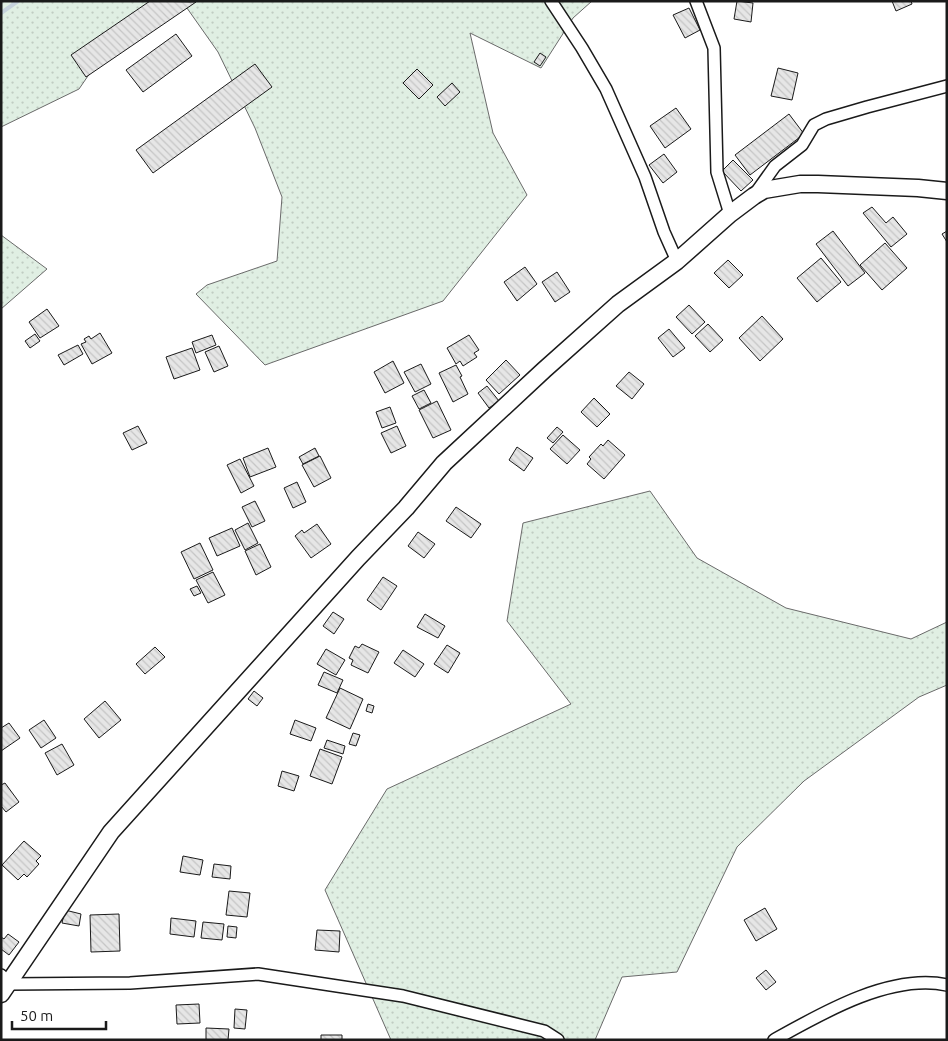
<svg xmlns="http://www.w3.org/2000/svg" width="948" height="1041" viewBox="0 0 948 1041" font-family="Ubuntu,sans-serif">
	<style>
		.grass { fill: url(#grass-dots); stroke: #6a6a6a }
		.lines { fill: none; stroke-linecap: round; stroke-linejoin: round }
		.stream { stroke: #c6d2dc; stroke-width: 4 }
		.building { fill: url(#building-back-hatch); stroke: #1a1a1a }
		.street-casing { stroke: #1a1a1a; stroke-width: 14 }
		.secondary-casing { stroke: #1a1a1a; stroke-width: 19 }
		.street { stroke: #fff; stroke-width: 11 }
		.secondary { stroke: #fff; stroke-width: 16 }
	</style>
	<defs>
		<pattern id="grass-dots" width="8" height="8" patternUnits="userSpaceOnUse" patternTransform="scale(1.25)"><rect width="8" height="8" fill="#e0efe3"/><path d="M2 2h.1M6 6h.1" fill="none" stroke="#c0ccc2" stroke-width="1.8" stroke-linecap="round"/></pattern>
		<pattern id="building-back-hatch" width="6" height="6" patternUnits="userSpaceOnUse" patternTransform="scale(1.25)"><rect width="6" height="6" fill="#e6e6e6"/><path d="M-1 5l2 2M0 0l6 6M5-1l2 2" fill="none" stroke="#c5c5c5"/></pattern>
	</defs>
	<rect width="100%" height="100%" fill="#fff"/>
	<path class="grass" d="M 1,1 L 155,1 L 125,22 L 79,89 L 1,127 Z
		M 182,1 L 592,1 L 573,18 L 541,68 L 470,33 L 493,133 L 527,195 L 443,301 L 265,365 L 196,294 L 207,285 L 277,261 L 282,197 L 255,128 L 218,52 Z
		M 1,235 L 47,269 L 1,309 Z
		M 650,491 L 697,558 L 786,608 L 911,639 L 947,622 L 947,685 L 919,697 L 804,781 L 737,847 L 677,972 L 622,977 L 595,1040 L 391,1040 L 325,890 L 387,789 L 571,704 L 507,621 L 523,523 Z"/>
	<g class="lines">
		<path class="stream" d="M 1,13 L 18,1"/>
	</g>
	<path class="building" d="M 150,1 L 196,2 L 86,77 L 71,55 Z
		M 737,1 L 753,3 L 751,22 L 734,19 Z
		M 892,1 L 911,1 L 912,4 L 896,11 Z
		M 689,8 L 700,30 L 685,38 L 673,15 Z
		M 176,34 L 192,56 L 143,92 L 126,70 Z
		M 540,53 L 546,57 L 540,66 L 534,62 Z
		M 255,64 L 272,87 L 153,173 L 136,150 Z
		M 778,68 L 798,73 L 792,100 L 771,96 Z
		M 417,69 L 433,85 L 419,99 L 403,83 Z
		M 452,83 L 460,92 L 445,106 L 437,97 Z
		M 676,108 L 691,129 L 665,148 L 650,126 Z
		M 789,114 L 804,134 L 750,175 L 735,155 Z
		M 664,154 L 677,172 L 663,183 L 649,165 Z
		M 733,160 L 753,180 L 741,191 L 722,171 Z
		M 872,207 L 886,223 L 893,217 L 907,234 L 891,247 L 863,213 Z
		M 833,231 L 865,273 L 848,286 L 816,244 Z
		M 947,231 L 947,242 L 942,234 Z
		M 885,243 L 907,268 L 882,290 L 860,265 Z
		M 821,258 L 841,282 L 817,302 L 797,278 Z
		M 728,260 L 743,275 L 729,288 L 714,273 Z
		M 525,267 L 537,284 L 517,301 L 504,282 Z
		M 557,272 L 570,292 L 555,302 L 542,282 Z
		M 689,305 L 705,322 L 692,334 L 676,317 Z
		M 47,309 L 59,326 L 40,338 L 29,322 Z
		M 762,316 L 783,339 L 760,361 L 739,338 Z
		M 708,324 L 723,340 L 710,352 L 695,336 Z
		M 669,329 L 685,348 L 673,357 L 658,338 Z
		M 100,333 L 112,353 L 92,364 L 81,344 L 86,342 L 84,339 L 89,336 L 91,339 Z
		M 35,334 L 40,341 L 30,348 L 25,341 Z
		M 212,335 L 216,345 L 196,353 L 192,342 Z
		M 469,335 L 479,350 L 474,353 L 477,357 L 463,366 L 460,361 L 456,364 L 447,348 Z
		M 78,345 L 83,354 L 64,365 L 58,355 Z
		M 219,346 L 228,366 L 214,372 L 205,352 Z
		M 192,348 L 200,370 L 174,379 L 166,357 Z
		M 506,360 L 520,375 L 499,394 L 486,380 Z
		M 393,361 L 404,383 L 385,393 L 374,372 Z
		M 421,364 L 431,384 L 415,392 L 404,372 Z
		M 456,365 L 462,376 L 460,377 L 468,394 L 453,402 L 439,373 Z
		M 629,372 L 644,384 L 632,399 L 616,386 Z
		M 487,386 L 499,401 L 489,408 L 478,393 Z
		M 424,390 L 431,403 L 419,409 L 412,396 Z
		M 594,398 L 610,414 L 597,427 L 581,412 Z
		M 437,401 L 451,430 L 433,438 L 419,410 Z
		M 390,407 L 396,423 L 382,428 L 376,412 Z
		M 138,426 L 147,443 L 132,450 L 123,433 Z
		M 397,426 L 406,446 L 391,453 L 381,433 Z
		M 557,427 L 563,432 L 553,443 L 547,438 Z
		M 563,435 L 580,450 L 567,464 L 550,449 Z
		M 608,440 L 625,455 L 604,479 L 587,464 L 591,459 L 589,457 L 601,444 L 603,446 Z
		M 517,447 L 533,458 L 524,471 L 509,460 Z
		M 268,448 L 276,467 L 250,477 L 243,458 Z
		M 315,448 L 319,456 L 303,464 L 299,457 Z
		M 320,456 L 331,478 L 314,487 L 302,465 Z
		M 240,459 L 254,486 L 241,493 L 227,465 Z
		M 297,482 L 306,502 L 293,508 L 284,488 Z
		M 255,501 L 265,521 L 252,527 L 242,507 Z
		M 456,507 L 481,524 L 471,538 L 446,521 Z
		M 248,523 L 258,543 L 245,550 L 235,530 Z
		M 317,524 L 331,544 L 311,558 L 295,536 L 302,530 L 304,533 Z
		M 232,528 L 240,546 L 217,556 L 209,538 Z
		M 418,532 L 435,544 L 424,558 L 408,546 Z
		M 200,543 L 213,570 L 194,579 L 181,552 Z
		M 260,544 L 271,567 L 256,575 L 245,551 Z
		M 213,572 L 225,595 L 208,603 L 196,580 Z
		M 383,577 L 397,586 L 381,610 L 367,600 Z
		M 197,586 L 201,593 L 194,596 L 190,589 Z
		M 333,612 L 344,619 L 334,634 L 323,626 Z
		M 425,614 L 445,626 L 438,638 L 417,627 Z
		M 362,644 L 379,652 L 368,673 L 351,665 L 353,660 L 349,658 L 355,646 L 359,648 Z
		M 447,645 L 460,653 L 448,673 L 434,664 Z
		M 155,647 L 165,657 L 145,674 L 136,664 Z
		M 326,649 L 345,660 L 336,675 L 317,664 Z
		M 403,650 L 424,664 L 415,677 L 394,663 Z
		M 324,672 L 343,680 L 337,693 L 318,685 Z
		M 340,688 L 363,699 L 350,729 L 326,718 Z
		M 254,691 L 263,698 L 257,706 L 248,699 Z
		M 105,701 L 121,720 L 99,738 L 84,719 Z
		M 368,704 L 374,706 L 372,713 L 366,711 Z
		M 44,720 L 56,738 L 41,748 L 29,730 Z
		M 295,720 L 316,728 L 311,741 L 290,734 Z
		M 9,723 L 20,738 L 1,751 L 1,728 Z
		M 353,733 L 360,735 L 356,746 L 349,744 Z
		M 327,740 L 345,746 L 343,754 L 324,748 Z
		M 62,744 L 74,765 L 57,775 L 45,753 Z
		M 320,749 L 342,757 L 332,784 L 310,776 Z
		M 282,771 L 299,776 L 294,791 L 278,786 Z
		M 5,783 L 19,802 L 6,812 L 1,806 L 1,785 Z
		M 24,841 L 41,856 L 36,861 L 39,864 L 27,877 L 24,874 L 18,880 L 2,865 Z
		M 183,856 L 203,860 L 200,875 L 180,872 Z
		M 214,864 L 231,866 L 230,879 L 212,877 Z
		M 229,891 L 250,893 L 247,917 L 226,915 Z
		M 765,908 L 777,929 L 756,941 L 744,920 Z
		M 65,910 L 81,914 L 79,926 L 62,923 Z
		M 119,914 L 120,951 L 91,952 L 90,915 Z
		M 171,918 L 196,921 L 194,937 L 170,934 Z
		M 203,922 L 224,924 L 222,940 L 201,938 Z
		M 228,926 L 237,927 L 236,938 L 227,937 Z
		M 317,930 L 340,931 L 339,952 L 315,950 Z
		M 8,934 L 19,942 L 9,955 L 1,949 L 1,937 L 4,939 Z
		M 766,970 L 776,982 L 766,990 L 756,978 Z
		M 199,1004 L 200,1023 L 177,1024 L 176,1005 Z
		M 235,1009 L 247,1010 L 245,1029 L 234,1028 Z
		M 206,1028 L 229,1029 L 228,1040 L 206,1040 Z
		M 321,1035 L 342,1035 L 342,1040 L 321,1040 Z"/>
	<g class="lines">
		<g class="street-casing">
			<path id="street" d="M 551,1 L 582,48 L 606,89 L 645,177 L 664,232 L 677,261
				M 696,1 L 714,48 L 717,172 L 730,214
				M 755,194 L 775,166 L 802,145 L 814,125 L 826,119 L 867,107 L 947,86
				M 1,975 L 9,984 L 130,983 L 258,974 L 403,996 L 544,1031 L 558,1040
				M 774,1040 C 822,1013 891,973 947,985"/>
		</g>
		<g class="secondary-casing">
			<path id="secondary" d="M 1,994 L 111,832 L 358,558 L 406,508 L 444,463 L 544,370 L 618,304 L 677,261 L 730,214 L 754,196 L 764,190 L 800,184 L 818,184 L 918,188 L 947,191"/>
		</g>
		<use href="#street" class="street"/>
		<use href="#secondary" class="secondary"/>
	</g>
	<rect width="948" height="1041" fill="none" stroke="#1a1a1a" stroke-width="5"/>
	<path d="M12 1021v8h94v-8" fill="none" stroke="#1a1a1a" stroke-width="2.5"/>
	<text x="20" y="1021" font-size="15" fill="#1a1a1a" stroke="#ffffff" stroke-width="4" paint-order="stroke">50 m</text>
</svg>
